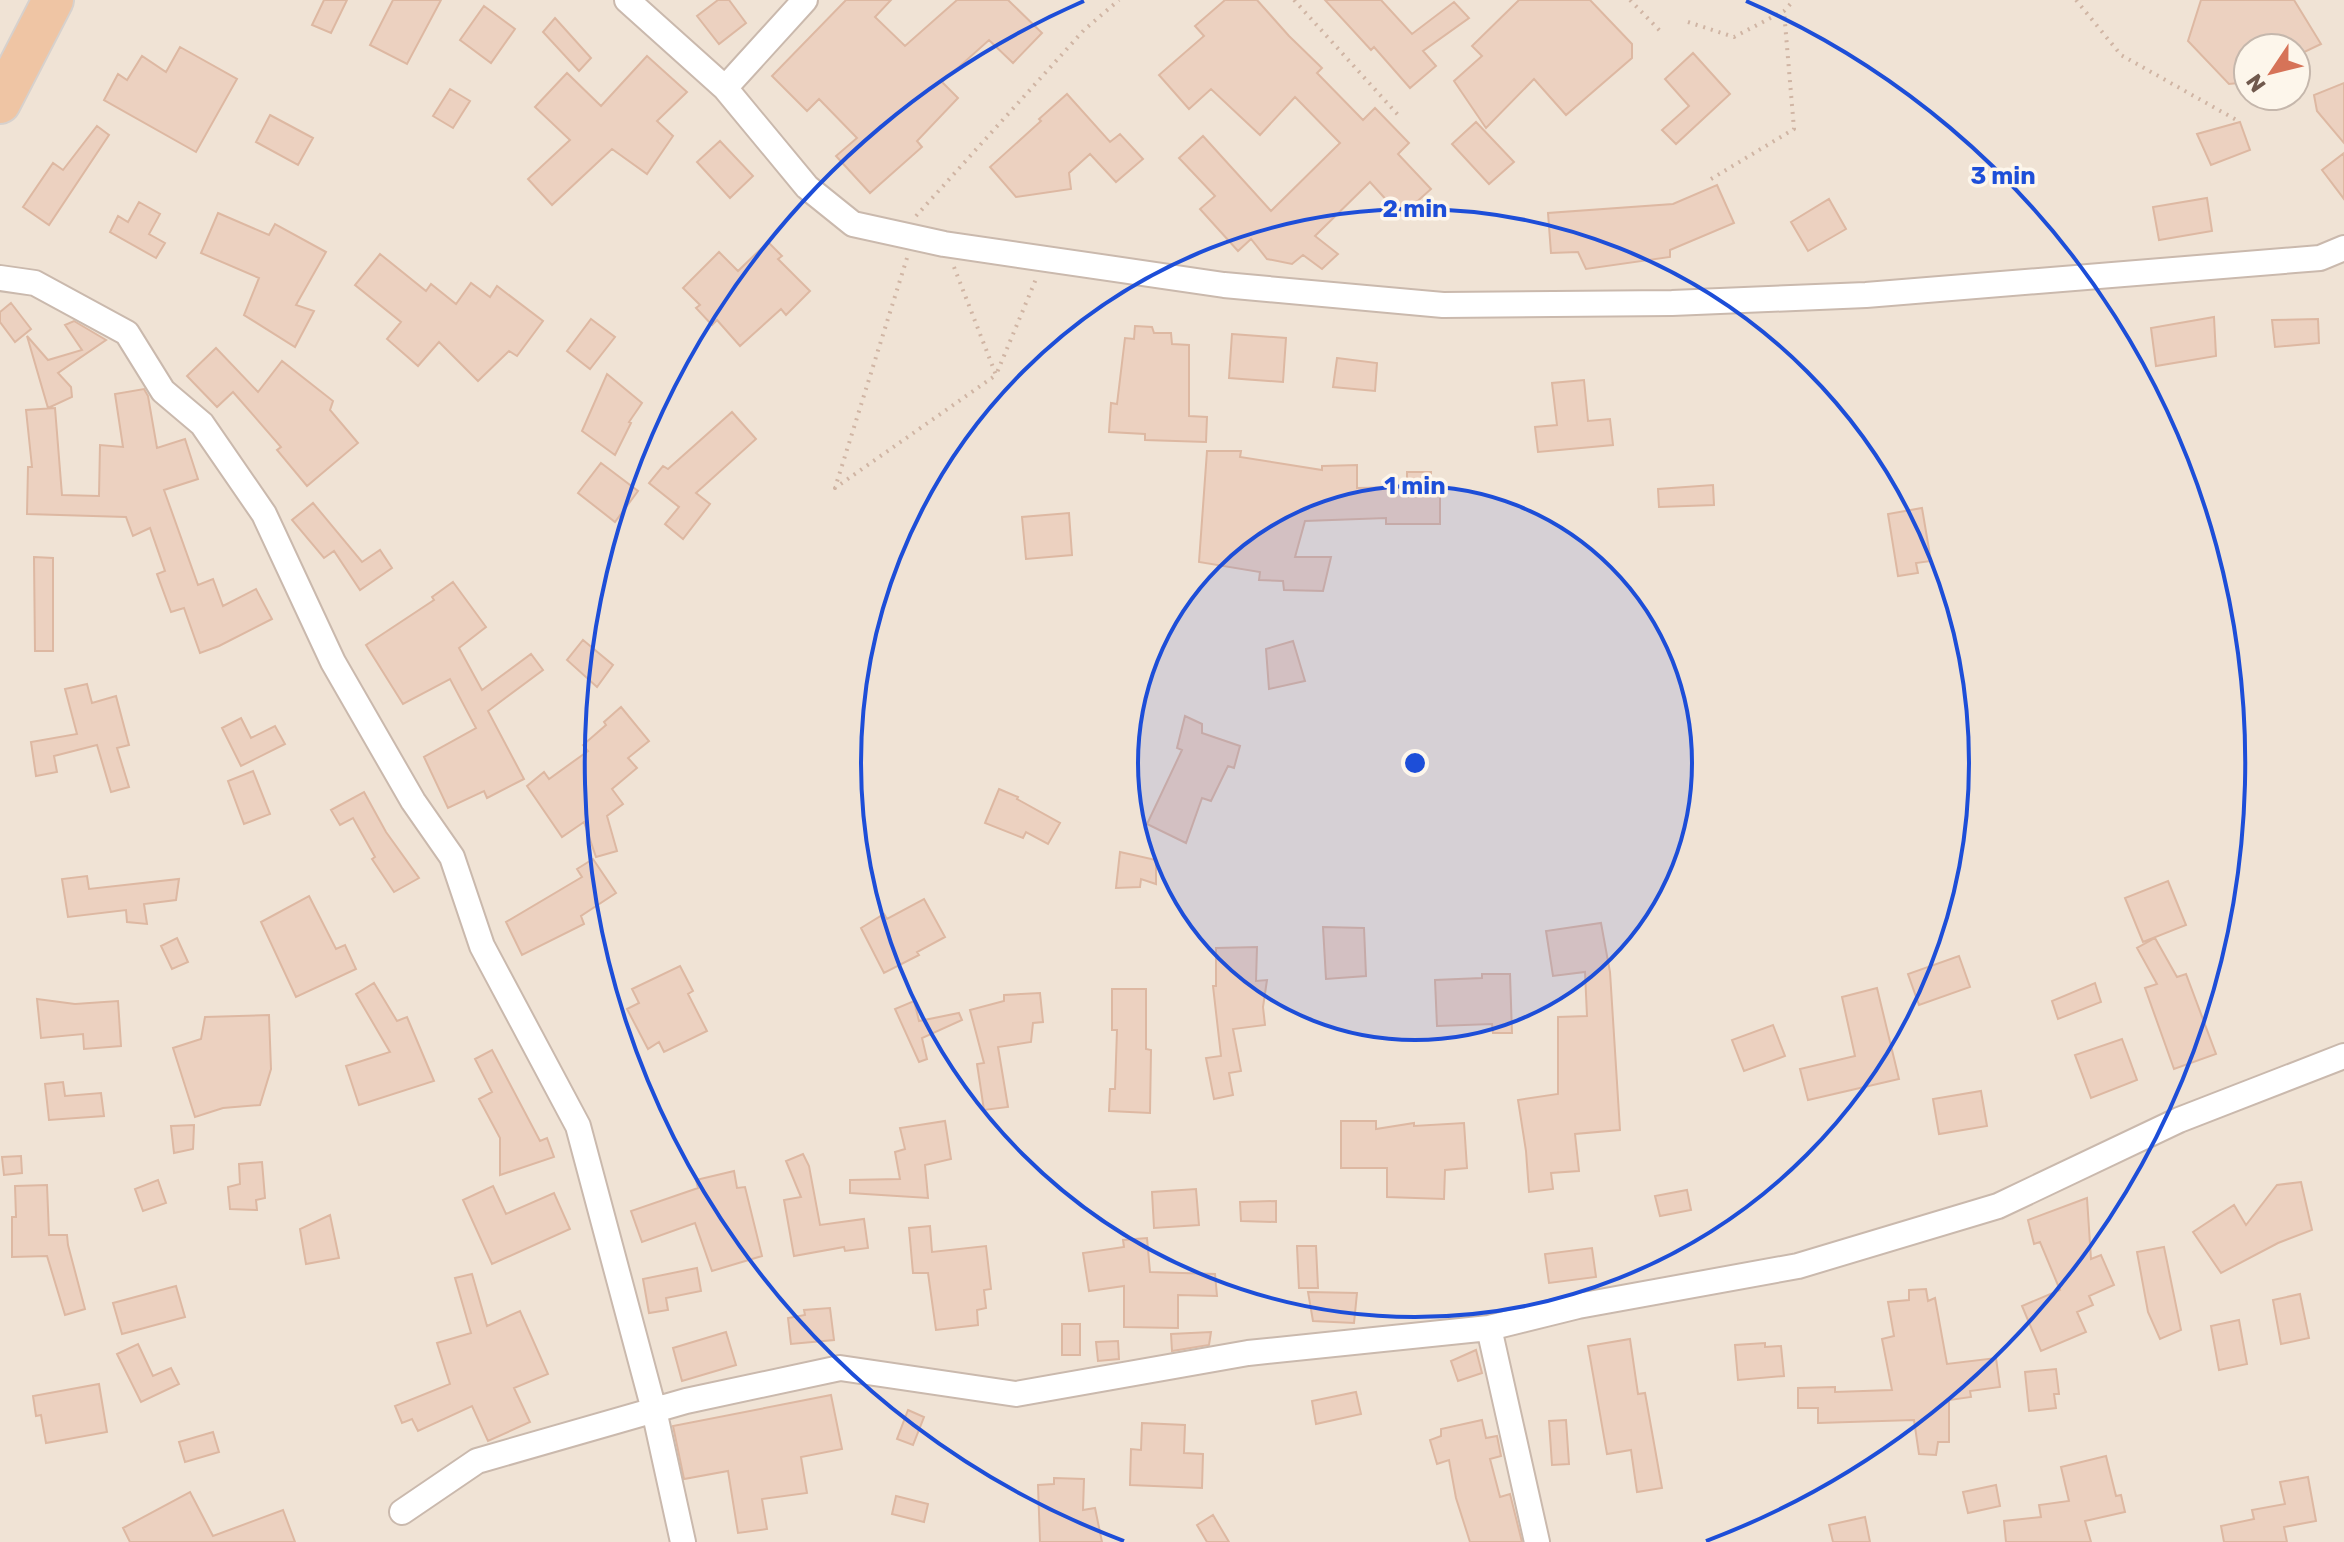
<svg xmlns="http://www.w3.org/2000/svg" width="2344" height="1542" viewBox="0 0 2344 1542" font-family="Rubik,sans-serif">
	<style>
		.residential { fill: #f0e3d5; fill-rule: evenodd }
		.building { fill: #ecd1c0; stroke: #ddb8a2; stroke-width: 2 }
		.lines { fill: none; stroke-linecap: round; stroke-linejoin: round }
		.minor-casing { stroke: #cab9ad; stroke-width: 28 }
		.trunk-casing { stroke: #d7d1cd; stroke-width: 44 }
		.path { stroke: #d0b5a4; stroke-width: 4; stroke-dasharray: 2 6; stroke-linecap: butt }
		.minor { stroke: #fff; stroke-width: 24 }
		.trunk { stroke: #efc5a4; stroke-width: 40 }
		.ring { fill: none; stroke: #1d4ed8; stroke-width: 4 }
		.centre { fill: #1d4ed8; stroke: #fdf6eb; stroke-width: 4 }
		.ring-label { font-size: 24px; text-anchor: middle; font-weight: bold; fill: #1d4ed8; stroke: #fdf6eb; stroke-width: 7; stroke-linejoin: round; paint-order: stroke }
	</style>
	<rect width="100%" height="100%" fill="#faf2e5"/>
	<path class="residential" d="M 0,0 L 2344,0 L 2344,1542 L 0,1542 ZM 2248,48 L 2296,48 L 2296,96 L 2248,96 Z"/>
	<path class="building" d="M 324,0 L 347,0 L 331,33 L 312,25 Z
		M 393,0 L 441,0 L 407,64 L 370,45 Z
		M 718,0 L 729,0 L 746,23 L 719,44 L 697,16 Z
		M 846,0 L 891,0 L 875,17 L 905,46 L 957,0 L 1008,0 L 1042,33 L 1013,63 L 989,40 L 942,82 L 958,98 L 917,141 L 922,147 L 870,193 L 836,156 L 857,138 L 819,99 L 807,111 L 772,76 Z
		M 1225,0 L 1257,0 L 1289,36 L 1322,68 L 1317,73 L 1363,120 L 1375,108 L 1409,143 L 1398,154 L 1431,189 L 1401,216 L 1370,182 L 1315,236 L 1338,254 L 1322,269 L 1303,255 L 1292,264 L 1267,259 L 1251,239 L 1238,251 L 1200,209 L 1215,196 L 1179,158 L 1203,136 L 1271,211 L 1340,143 L 1295,97 L 1260,135 L 1211,89 L 1189,109 L 1159,75 L 1204,36 L 1195,26 Z
		M 1325,0 L 1381,0 L 1412,34 L 1454,2 L 1469,18 L 1423,51 L 1436,66 L 1410,88 L 1374,47 L 1371,50 Z
		M 1519,0 L 1590,0 L 1632,44 L 1632,58 L 1566,115 L 1534,79 L 1486,128 L 1454,81 L 1482,56 L 1472,46 Z
		M 2201,0 L 2294,0 L 2321,44 L 2296,56 L 2296,48 L 2248,48 L 2248,82 L 2229,84 L 2188,41 Z
		M 484,6 L 515,29 L 491,63 L 460,40 Z
		M 555,18 L 591,58 L 579,71 L 543,32 Z
		M 180,47 L 237,79 L 196,152 L 104,100 L 118,74 L 127,80 L 142,56 L 166,72 Z
		M 1693,53 L 1730,94 L 1676,144 L 1662,130 L 1689,106 L 1665,79 Z
		M 647,56 L 687,92 L 657,121 L 673,136 L 647,174 L 612,149 L 552,205 L 528,179 L 570,140 L 535,107 L 567,73 L 601,106 Z
		M 2344,83 L 2344,143 L 2317,111 L 2314,95 Z
		M 450,89 L 470,101 L 453,128 L 433,116 Z
		M 1067,94 L 1110,142 L 1120,134 L 1143,159 L 1116,182 L 1090,154 L 1069,173 L 1071,189 L 1016,197 L 990,167 L 1041,121 L 1039,119 Z
		M 270,115 L 313,138 L 298,165 L 256,142 Z
		M 1476,122 L 1514,162 L 1489,184 L 1452,144 Z
		M 2240,122 L 2250,150 L 2211,165 L 2197,134 Z
		M 97,126 L 109,135 L 49,225 L 23,207 L 53,163 L 63,170 Z
		M 720,141 L 753,176 L 730,198 L 697,162 Z
		M 2344,153 L 2344,199 L 2322,170 Z
		M 1717,185 L 1734,223 L 1670,250 L 1670,257 L 1586,269 L 1578,252 L 1551,253 L 1548,213 L 1673,204 Z
		M 2207,198 L 2212,231 L 2159,240 L 2153,207 Z
		M 1829,199 L 1846,229 L 1808,251 L 1791,222 Z
		M 139,202 L 160,214 L 149,234 L 165,243 L 156,258 L 110,232 L 118,216 L 128,222 Z
		M 218,213 L 269,235 L 275,224 L 326,252 L 296,305 L 314,311 L 295,347 L 244,315 L 259,278 L 201,253 Z
		M 768,242 L 782,256 L 778,259 L 810,291 L 786,315 L 781,309 L 740,346 L 717,320 L 712,325 L 696,308 L 700,305 L 683,288 L 719,252 L 738,271 Z
		M 380,254 L 426,291 L 431,284 L 456,304 L 471,283 L 490,297 L 497,286 L 543,321 L 517,356 L 509,351 L 478,381 L 439,342 L 418,366 L 387,339 L 401,322 L 355,285 Z
		M 11,303 L 31,329 L 15,342 L 0,322 L 0,312 Z
		M 2214,317 L 2216,356 L 2156,366 L 2151,328 Z
		M 591,319 L 615,337 L 590,369 L 567,351 Z
		M 2318,319 L 2319,343 L 2275,347 L 2272,320 Z
		M 74,321 L 106,340 L 58,373 L 71,387 L 72,397 L 48,408 L 27,336 L 48,360 L 82,350 L 65,325 Z
		M 1135,326 L 1152,327 L 1154,333 L 1171,333 L 1172,344 L 1189,345 L 1189,416 L 1207,417 L 1206,442 L 1145,440 L 1145,434 L 1109,432 L 1111,403 L 1117,404 L 1125,338 L 1134,339 Z
		M 1232,334 L 1286,338 L 1283,382 L 1229,378 Z
		M 216,348 L 258,392 L 282,361 L 333,401 L 330,410 L 358,443 L 307,486 L 277,450 L 281,447 L 233,392 L 217,407 L 187,376 Z
		M 1337,358 L 1377,363 L 1375,391 L 1333,387 Z
		M 607,374 L 642,403 L 629,422 L 631,423 L 615,455 L 582,431 Z
		M 1584,380 L 1588,421 L 1610,419 L 1613,445 L 1538,452 L 1535,427 L 1557,425 L 1552,383 Z
		M 144,389 L 148,396 L 157,448 L 185,439 L 198,479 L 164,490 L 198,585 L 213,579 L 223,606 L 256,589 L 272,619 L 219,646 L 200,653 L 184,608 L 171,612 L 157,574 L 165,571 L 150,528 L 133,536 L 126,517 L 27,514 L 28,467 L 32,467 L 26,410 L 55,408 L 62,495 L 99,496 L 100,445 L 123,447 L 115,394 Z
		M 732,412 L 756,439 L 696,493 L 710,504 L 683,539 L 665,524 L 679,507 L 649,483 L 663,466 L 668,469 Z
		M 1207,451 L 1241,451 L 1240,457 L 1322,470 L 1322,466 L 1357,465 L 1357,488 L 1407,487 L 1407,472 L 1431,472 L 1431,496 L 1440,496 L 1440,524 L 1386,524 L 1386,518 L 1305,521 L 1295,557 L 1331,557 L 1323,591 L 1284,590 L 1283,581 L 1259,580 L 1260,572 L 1199,562 Z
		M 601,463 L 638,491 L 615,522 L 578,493 Z
		M 1713,485 L 1714,505 L 1659,507 L 1658,489 Z
		M 313,503 L 362,562 L 380,550 L 392,568 L 360,590 L 334,551 L 324,558 L 292,520 Z
		M 1922,508 L 1931,561 L 1916,563 L 1918,573 L 1898,576 L 1888,514 Z
		M 1069,513 L 1072,555 L 1026,559 L 1022,517 Z
		M 34,557 L 53,558 L 53,651 L 35,651 Z
		M 453,582 L 486,627 L 459,648 L 482,690 L 531,654 L 543,670 L 488,711 L 524,779 L 487,798 L 484,791 L 448,808 L 424,757 L 476,728 L 450,679 L 403,704 L 366,645 L 434,600 L 432,597 Z
		M 583,640 L 613,665 L 597,687 L 567,660 Z
		M 1293,641 L 1305,681 L 1269,689 L 1266,649 Z
		M 87,684 L 92,703 L 116,696 L 129,745 L 117,748 L 129,787 L 111,792 L 97,745 L 54,756 L 57,772 L 36,776 L 31,742 L 77,734 L 65,689 Z
		M 621,707 L 649,741 L 628,758 L 637,768 L 612,789 L 623,804 L 607,816 L 617,851 L 596,857 L 584,822 L 562,837 L 527,786 L 544,772 L 549,779 L 588,751 L 583,745 L 606,725 L 604,722 Z
		M 1185,716 L 1202,724 L 1202,733 L 1240,746 L 1234,768 L 1228,766 L 1211,801 L 1202,798 L 1186,843 L 1147,824 L 1182,750 L 1177,748 Z
		M 241,718 L 251,738 L 275,726 L 285,744 L 241,766 L 222,728 Z
		M 253,771 L 270,814 L 244,824 L 228,781 Z
		M 999,789 L 1018,797 L 1017,799 L 1060,823 L 1048,844 L 1026,832 L 1023,838 L 985,823 Z
		M 364,792 L 386,832 L 419,878 L 394,892 L 372,859 L 375,857 L 353,818 L 340,825 L 331,810 Z
		M 1120,852 L 1156,860 L 1156,884 L 1141,879 L 1140,887 L 1116,888 Z
		M 593,859 L 616,893 L 581,916 L 584,924 L 522,955 L 506,922 L 582,877 L 577,869 Z
		M 87,876 L 89,889 L 179,879 L 176,900 L 144,904 L 147,924 L 127,922 L 126,910 L 68,917 L 62,879 Z
		M 2168,881 L 2186,925 L 2143,942 L 2125,898 Z
		M 309,896 L 336,949 L 345,945 L 356,969 L 296,997 L 261,922 Z
		M 924,899 L 945,937 L 917,952 L 919,955 L 884,973 L 861,928 L 884,914 L 887,919 Z
		M 1601,923 L 1610,972 L 1620,1130 L 1575,1134 L 1579,1171 L 1551,1173 L 1553,1189 L 1529,1192 L 1526,1151 L 1518,1100 L 1558,1094 L 1558,1017 L 1587,1016 L 1585,972 L 1553,976 L 1546,931 Z
		M 1323,927 L 1364,928 L 1366,976 L 1326,979 Z
		M 177,938 L 188,962 L 172,969 L 161,946 Z
		M 2155,938 L 2177,977 L 2186,974 L 2216,1054 L 2174,1069 L 2145,988 L 2157,984 L 2137,948 Z
		M 1257,947 L 1256,981 L 1267,980 L 1263,1007 L 1265,1025 L 1233,1029 L 1241,1071 L 1229,1073 L 1233,1095 L 1214,1099 L 1206,1058 L 1221,1056 L 1213,986 L 1216,986 L 1216,948 Z
		M 1959,956 L 1970,987 L 1919,1005 L 1908,974 Z
		M 680,966 L 693,991 L 688,994 L 707,1031 L 664,1052 L 659,1042 L 648,1049 L 627,1009 L 639,1003 L 632,989 Z
		M 1482,974 L 1510,974 L 1512,1033 L 1493,1033 L 1492,1024 L 1437,1026 L 1435,980 L 1482,978 Z
		M 374,983 L 397,1021 L 407,1017 L 434,1081 L 359,1105 L 346,1066 L 390,1052 L 356,994 Z
		M 2095,983 L 2101,1002 L 2058,1019 L 2052,1001 Z
		M 1877,988 L 1899,1079 L 1808,1100 L 1800,1069 L 1855,1056 L 1842,997 Z
		M 1112,989 L 1146,989 L 1146,1049 L 1151,1050 L 1150,1113 L 1109,1111 L 1110,1089 L 1115,1089 L 1117,1030 L 1112,1030 Z
		M 1040,993 L 1043,1022 L 1033,1023 L 1031,1042 L 998,1047 L 1008,1107 L 984,1110 L 977,1064 L 984,1063 L 970,1010 L 1004,1001 L 1004,995 Z
		M 37,999 L 75,1004 L 118,1001 L 121,1046 L 84,1049 L 83,1034 L 41,1038 Z
		M 914,1001 L 919,1021 L 959,1013 L 962,1020 L 922,1038 L 927,1059 L 919,1062 L 895,1009 Z
		M 269,1015 L 271,1069 L 260,1105 L 223,1108 L 195,1117 L 173,1048 L 201,1039 L 205,1017 Z
		M 1773,1025 L 1785,1056 L 1744,1071 L 1732,1040 Z
		M 2122,1039 L 2137,1080 L 2091,1098 L 2075,1055 Z
		M 492,1050 L 540,1141 L 547,1138 L 554,1157 L 500,1175 L 500,1138 L 479,1099 L 492,1092 L 475,1059 Z
		M 63,1082 L 65,1096 L 101,1093 L 104,1116 L 49,1120 L 45,1084 Z
		M 1981,1091 L 1987,1126 L 1939,1134 L 1933,1099 Z
		M 945,1121 L 951,1159 L 925,1165 L 928,1198 L 850,1193 L 850,1180 L 900,1179 L 895,1152 L 905,1149 L 900,1128 Z
		M 1341,1121 L 1376,1121 L 1376,1129 L 1414,1123 L 1414,1126 L 1464,1123 L 1467,1168 L 1445,1170 L 1444,1199 L 1387,1197 L 1387,1168 L 1341,1168 Z
		M 194,1125 L 193,1149 L 174,1153 L 171,1126 Z
		M 803,1154 L 809,1166 L 820,1225 L 864,1219 L 868,1248 L 845,1251 L 844,1247 L 794,1256 L 784,1200 L 801,1197 L 786,1161 Z
		M 21,1156 L 22,1173 L 4,1175 L 2,1157 Z
		M 262,1162 L 265,1198 L 256,1200 L 257,1210 L 230,1209 L 228,1187 L 240,1184 L 239,1164 Z
		M 734,1171 L 737,1188 L 745,1187 L 762,1256 L 712,1271 L 695,1223 L 642,1242 L 631,1211 L 698,1188 L 696,1180 Z
		M 158,1180 L 166,1203 L 143,1211 L 135,1189 Z
		M 2301,1182 L 2312,1230 L 2278,1243 L 2221,1273 L 2193,1232 L 2234,1205 L 2246,1225 L 2277,1185 Z
		M 47,1185 L 49,1235 L 67,1235 L 68,1245 L 85,1309 L 65,1315 L 47,1256 L 12,1257 L 12,1217 L 16,1217 L 15,1186 Z
		M 493,1186 L 506,1214 L 554,1193 L 570,1229 L 492,1264 L 463,1200 Z
		M 1196,1189 L 1199,1225 L 1154,1228 L 1152,1192 Z
		M 1687,1190 L 1691,1210 L 1660,1216 L 1655,1196 Z
		M 2087,1198 L 2091,1259 L 2101,1255 L 2114,1285 L 2089,1296 L 2093,1305 L 2077,1312 L 2086,1332 L 2041,1351 L 2022,1306 L 2060,1290 L 2040,1242 L 2034,1244 L 2028,1220 Z
		M 1276,1201 L 1276,1222 L 1241,1221 L 1240,1202 Z
		M 330,1215 L 339,1258 L 306,1264 L 300,1229 Z
		M 930,1226 L 932,1252 L 986,1246 L 991,1289 L 984,1290 L 986,1308 L 977,1310 L 978,1325 L 936,1330 L 928,1273 L 913,1273 L 909,1228 Z
		M 1147,1238 L 1150,1272 L 1215,1274 L 1217,1296 L 1178,1295 L 1178,1328 L 1124,1327 L 1124,1286 L 1089,1291 L 1083,1253 L 1124,1247 L 1123,1240 Z
		M 1297,1246 L 1316,1246 L 1318,1288 L 1299,1288 Z
		M 2164,1247 L 2181,1330 L 2160,1339 L 2148,1312 L 2137,1252 Z
		M 1592,1248 L 1596,1277 L 1549,1283 L 1545,1254 Z
		M 697,1268 L 701,1291 L 666,1298 L 668,1310 L 649,1313 L 643,1279 Z
		M 472,1274 L 487,1326 L 520,1311 L 548,1374 L 514,1388 L 530,1422 L 488,1441 L 472,1406 L 418,1431 L 412,1419 L 402,1423 L 395,1406 L 450,1384 L 437,1343 L 471,1333 L 455,1278 Z
		M 176,1286 L 185,1317 L 122,1334 L 113,1303 Z
		M 1926,1289 L 1928,1301 L 1935,1298 L 1947,1364 L 1996,1358 L 2000,1387 L 1970,1391 L 1971,1397 L 1949,1400 L 1949,1442 L 1938,1442 L 1936,1455 L 1919,1454 L 1914,1420 L 1818,1423 L 1818,1408 L 1798,1408 L 1798,1388 L 1835,1387 L 1835,1392 L 1892,1390 L 1882,1339 L 1894,1336 L 1888,1302 L 1909,1300 L 1909,1290 Z
		M 1308,1292 L 1357,1293 L 1354,1323 L 1313,1321 Z
		M 2300,1294 L 2309,1338 L 2281,1344 L 2273,1300 Z
		M 830,1308 L 834,1340 L 791,1344 L 788,1318 L 805,1315 L 804,1310 Z
		M 2239,1320 L 2247,1364 L 2219,1370 L 2211,1326 Z
		M 1062,1324 L 1080,1324 L 1080,1355 L 1062,1355 Z
		M 726,1332 L 736,1365 L 682,1381 L 673,1348 Z
		M 1211,1332 L 1209,1345 L 1172,1351 L 1171,1334 Z
		M 1630,1339 L 1638,1394 L 1645,1393 L 1662,1488 L 1637,1492 L 1631,1450 L 1607,1454 L 1588,1346 Z
		M 1118,1341 L 1119,1359 L 1098,1361 L 1096,1342 Z
		M 1765,1343 L 1765,1347 L 1781,1346 L 1784,1376 L 1738,1380 L 1735,1345 Z
		M 138,1344 L 153,1376 L 171,1368 L 179,1384 L 141,1402 L 117,1354 Z
		M 1476,1350 L 1482,1373 L 1458,1381 L 1451,1361 Z
		M 2056,1369 L 2059,1394 L 2054,1394 L 2056,1408 L 2029,1411 L 2025,1372 Z
		M 99,1384 L 107,1432 L 46,1443 L 41,1415 L 36,1416 L 33,1396 Z
		M 1356,1392 L 1361,1414 L 1316,1424 L 1312,1401 Z
		M 831,1395 L 842,1449 L 801,1457 L 807,1493 L 762,1499 L 767,1529 L 738,1533 L 728,1471 L 684,1479 L 673,1426 Z
		M 908,1410 L 924,1417 L 913,1445 L 897,1439 Z
		M 1482,1420 L 1486,1438 L 1497,1436 L 1501,1456 L 1490,1459 L 1500,1497 L 1510,1494 L 1522,1542 L 1470,1542 L 1456,1498 L 1449,1460 L 1437,1464 L 1430,1440 L 1441,1436 L 1441,1429 Z
		M 1566,1420 L 1569,1464 L 1552,1465 L 1549,1421 Z
		M 1142,1423 L 1185,1425 L 1184,1453 L 1203,1454 L 1202,1488 L 1130,1485 L 1131,1449 L 1141,1450 Z
		M 213,1432 L 219,1452 L 185,1462 L 179,1442 Z
		M 2106,1456 L 2116,1496 L 2121,1495 L 2125,1512 L 2085,1521 L 2091,1542 L 2006,1542 L 2004,1521 L 2041,1517 L 2039,1505 L 2069,1501 L 2061,1467 Z
		M 2308,1477 L 2316,1521 L 2284,1527 L 2287,1542 L 2224,1542 L 2221,1526 L 2254,1519 L 2252,1510 L 2285,1504 L 2280,1482 Z
		M 1054,1478 L 1084,1479 L 1083,1510 L 1095,1508 L 1102,1542 L 1040,1542 L 1038,1485 L 1054,1484 Z
		M 1996,1485 L 2000,1506 L 1968,1513 L 1963,1492 Z
		M 190,1492 L 213,1536 L 283,1510 L 295,1542 L 130,1542 L 123,1528 Z
		M 896,1496 L 928,1504 L 924,1522 L 892,1514 Z
		M 1213,1515 L 1229,1542 L 1207,1542 L 1197,1525 Z
		M 1865,1517 L 1870,1542 L 1833,1542 L 1829,1525 Z"/>
	<g class="lines">
		<g class="minor-casing">
			<path id="minor" d="M 627,0 L 725,88 L 807,187 L 853,224 L 944,244 L 1224,285 L 1443,305 L 1672,303 L 1866,295 L 2320,258 L 2344,248
				M 725,88 L 805,0
				M 0,278 L 35,283 L 127,333 L 163,391 L 202,424 L 264,514 L 333,662 L 413,801 L 452,857 L 482,946 L 578,1126 L 654,1410 L 683,1542
				M 1489,1328 L 1537,1542
				M 402,1512 L 477,1461 L 686,1401 L 840,1368 L 1016,1394 L 1248,1353 L 1489,1328 L 1578,1306 L 1798,1266 L 1998,1206 L 2179,1120 L 2344,1056"/>
		</g>
		<g class="trunk-casing">
			<path id="trunk" d="M 0,103 L 53,0"/>
		</g>
		<path class="path" d="M 1294,0 L 1399,116
			M 1630,0 L 1662,33
			M 2076,0 L 2121,55 L 2240,122
			M 1688,22 L 1734,37 L 1784,11 L 1794,0
			M 1711,179 L 1794,129 L 1784,11
			M 916,216 L 1084,30 L 1119,0
			M 907,258 L 835,488 L 996,375
			M 954,267 L 996,375 L 1036,279"/>
		<use href="#minor" class="minor"/>
		<use href="#trunk" class="trunk"/>
	</g>
	<circle cx="1415" cy="763" r="277" fill="#1d4ed8" fill-opacity=".12"/>
	<g class="ring">
		<circle cx="1415" cy="763" r="277"/>
		<circle cx="1415" cy="763" r="554"/>
		<path d="M1124 1541A831 831 0 0 1 1084 1M1746 1A831 831 0 0 1 1706 1541"/>
	</g>
	<circle cx="1415" cy="763" r="12" class="centre"/>
	<g class="ring-label">
		<text x="2003" y="184">3 min</text>
		<text x="1415" y="217">2 min</text>
		<text x="1415" y="494">1 min</text>
	</g>
	<g transform="translate(2272 72) rotate(235)"><circle r="38" fill="#fdf6eb" stroke="#c5b7ac" stroke-width="2"/>
	<path d="M0-6L14 30L0 20L-14 30Z" fill="#d67358"/>
	<text y="-12" font-size="22" font-weight="bold" text-anchor="middle" fill="#70594d">N</text>
	</g>
</svg>
